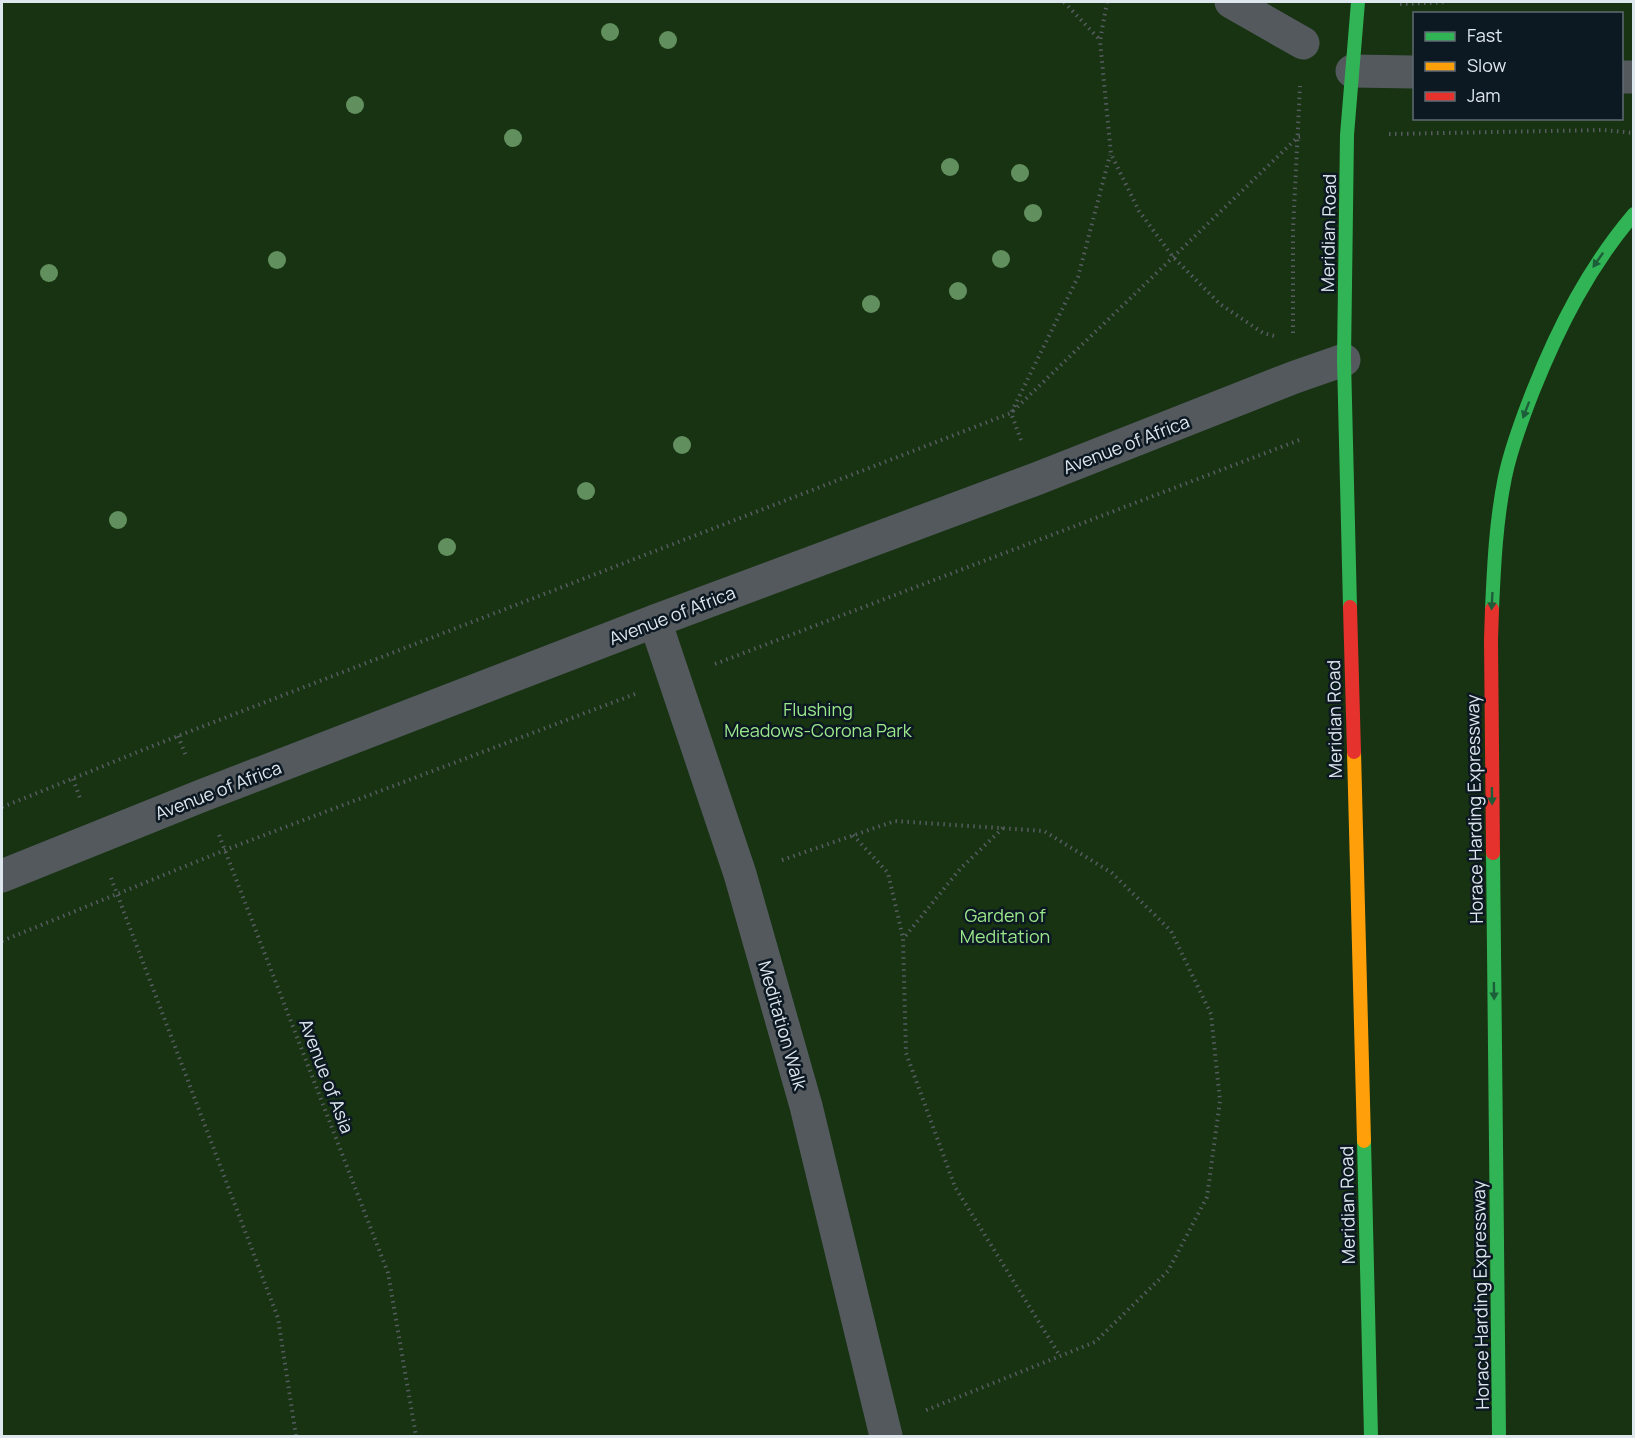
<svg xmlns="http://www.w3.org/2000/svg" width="1635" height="1438" viewBox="0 0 1635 1438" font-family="Manrope,sans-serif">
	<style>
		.green { fill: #173312; fill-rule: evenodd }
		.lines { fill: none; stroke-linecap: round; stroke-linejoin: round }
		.path { stroke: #565c60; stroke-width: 4; stroke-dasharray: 1.5 4.5; stroke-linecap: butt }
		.street { stroke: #54595e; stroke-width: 33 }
		.fast { stroke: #30b455; stroke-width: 14 }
		.slow { stroke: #ff9f0a; stroke-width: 14 }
		.jam { stroke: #e5322d; stroke-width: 14 }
		.tree { fill: #628f5e }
		.oneway { fill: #1c5e39 }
		.labels { text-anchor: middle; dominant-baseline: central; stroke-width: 5; stroke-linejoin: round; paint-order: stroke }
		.street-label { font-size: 18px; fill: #dfe7ee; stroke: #0c1822 }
		.park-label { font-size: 18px; fill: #9ce98b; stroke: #0c1822 }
	</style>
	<rect width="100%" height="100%" fill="#1a2127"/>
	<path class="green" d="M 2,2 L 1633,2 L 1633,1436 L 2,1436 ZM 1414,14 L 1622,14 L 1622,118 L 1414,118 Z"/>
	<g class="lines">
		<path class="path" d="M 1064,2 L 1100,40
			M 1107,2 L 1100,41 L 1111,154 L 1139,211 L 1173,257 L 1220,304 L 1263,333 L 1278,337
			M 1400,4 L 1447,2
			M 1389,134 L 1603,130 L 1634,133
			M 1293,333 L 1293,230 L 1300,86
			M 1021,440 L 1011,413 L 1078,277 L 1110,155
			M 715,664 L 1302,439
			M 178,736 L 186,756
			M 73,779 L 80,798
			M 2,807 C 61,784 119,759 178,736 L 1011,413 L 1298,137 L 1304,136
			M 1003,828 L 960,869 L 903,939 L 906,1053 L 955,1187 L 1060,1356
			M 219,835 L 388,1273 L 416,1436
			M 853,835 L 888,873 L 903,938
			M 782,860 L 895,821 L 1044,831 L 1112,873 L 1171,931 L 1211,1014 L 1220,1101 L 1207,1197 L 1168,1271 L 1095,1342 L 924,1411
			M 111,878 L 278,1318 L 296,1436
			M 2,941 L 225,850 L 635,694"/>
		<path class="street" d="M 1231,2 L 1303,43
			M 1352,71 L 1414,72
			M 1622,77 L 1634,77
			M 655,621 L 740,874 L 806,1106 L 886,1436
			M 2,876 L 201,796 L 655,621 L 1036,479 L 1295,377 L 1344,360"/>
		<path class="fast" d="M 1350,607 L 1344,360 L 1347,135 L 1358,2
			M 1492,609 C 1494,565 1496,521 1505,477 C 1511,448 1522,419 1533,391 C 1559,326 1589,267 1634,214
			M 1493,853 L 1499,1436
			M 1364,1141 L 1371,1436"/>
		<path class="slow" d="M 1354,752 L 1364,1141"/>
		<path class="jam" d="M 1350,607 L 1354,752
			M 1492,609 L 1491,640 L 1493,853"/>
	</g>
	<g class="tree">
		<circle cx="610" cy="32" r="9"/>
		<circle cx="668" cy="40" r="9"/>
		<circle cx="355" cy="105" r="9"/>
		<circle cx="513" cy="138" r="9"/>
		<circle cx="950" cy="167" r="9"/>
		<circle cx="1020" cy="173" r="9"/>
		<circle cx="1033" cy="213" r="9"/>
		<circle cx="1001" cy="259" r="9"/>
		<circle cx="277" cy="260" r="9"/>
		<circle cx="49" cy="273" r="9"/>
		<circle cx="958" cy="291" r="9"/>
		<circle cx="871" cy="304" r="9"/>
		<circle cx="682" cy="445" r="9"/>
		<circle cx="586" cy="491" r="9"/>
		<circle cx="118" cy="520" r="9"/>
		<circle cx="447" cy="547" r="9"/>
	</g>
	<defs><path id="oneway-solid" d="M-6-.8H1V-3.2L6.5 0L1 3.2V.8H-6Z" transform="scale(1.5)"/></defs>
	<g class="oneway">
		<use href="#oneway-solid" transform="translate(1598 260) rotate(125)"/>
		<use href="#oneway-solid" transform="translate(1526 410) rotate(111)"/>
		<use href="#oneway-solid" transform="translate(1492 601) rotate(93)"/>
		<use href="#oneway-solid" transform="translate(1492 796) rotate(89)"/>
		<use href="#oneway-solid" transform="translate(1494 991) rotate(89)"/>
	</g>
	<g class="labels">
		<g class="street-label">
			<text transform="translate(1328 233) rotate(-89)">Meridian Road</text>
			<text transform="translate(1126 444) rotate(-21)">Avenue of Africa</text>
			<text transform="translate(672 615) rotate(-21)">Avenue of Africa</text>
			<text transform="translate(1334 719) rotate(-91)">Meridian Road</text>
			<text transform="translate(218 790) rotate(-21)">Avenue of Africa</text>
			<text transform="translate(1474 809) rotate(-91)">Horace Harding Expressway</text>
			<text transform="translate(783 1025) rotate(74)">Meditation Walk</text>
			<text transform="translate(327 1076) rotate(69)">Avenue of Asia</text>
			<text transform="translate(1347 1205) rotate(-91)">Meridian Road</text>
			<text transform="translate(1480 1295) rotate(-91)">Horace Harding Expressway</text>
		</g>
		<g class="park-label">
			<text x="818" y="709">Flushing<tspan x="818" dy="21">Meadows-Corona Park</tspan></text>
			<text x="1005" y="915">Garden of<tspan x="1005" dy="21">Meditation</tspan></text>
		</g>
	</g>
	<rect width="1635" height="1438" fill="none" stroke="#dfe7ee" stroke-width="6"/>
	<rect x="1413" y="12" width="210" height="108" fill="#0c1822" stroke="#606b74" stroke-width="1.5"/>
	<rect x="1425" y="32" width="30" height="9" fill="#30b455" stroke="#606b74" stroke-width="1.5"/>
	<text x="1467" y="42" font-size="18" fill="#dfe7ee">Fast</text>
	<rect x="1425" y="62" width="30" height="9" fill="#ff9f0a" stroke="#606b74" stroke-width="1.5"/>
	<text x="1467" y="72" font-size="18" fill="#dfe7ee">Slow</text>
	<rect x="1425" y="92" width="30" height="9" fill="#e5322d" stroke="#606b74" stroke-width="1.5"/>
	<text x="1467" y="102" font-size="18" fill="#dfe7ee">Jam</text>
</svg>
